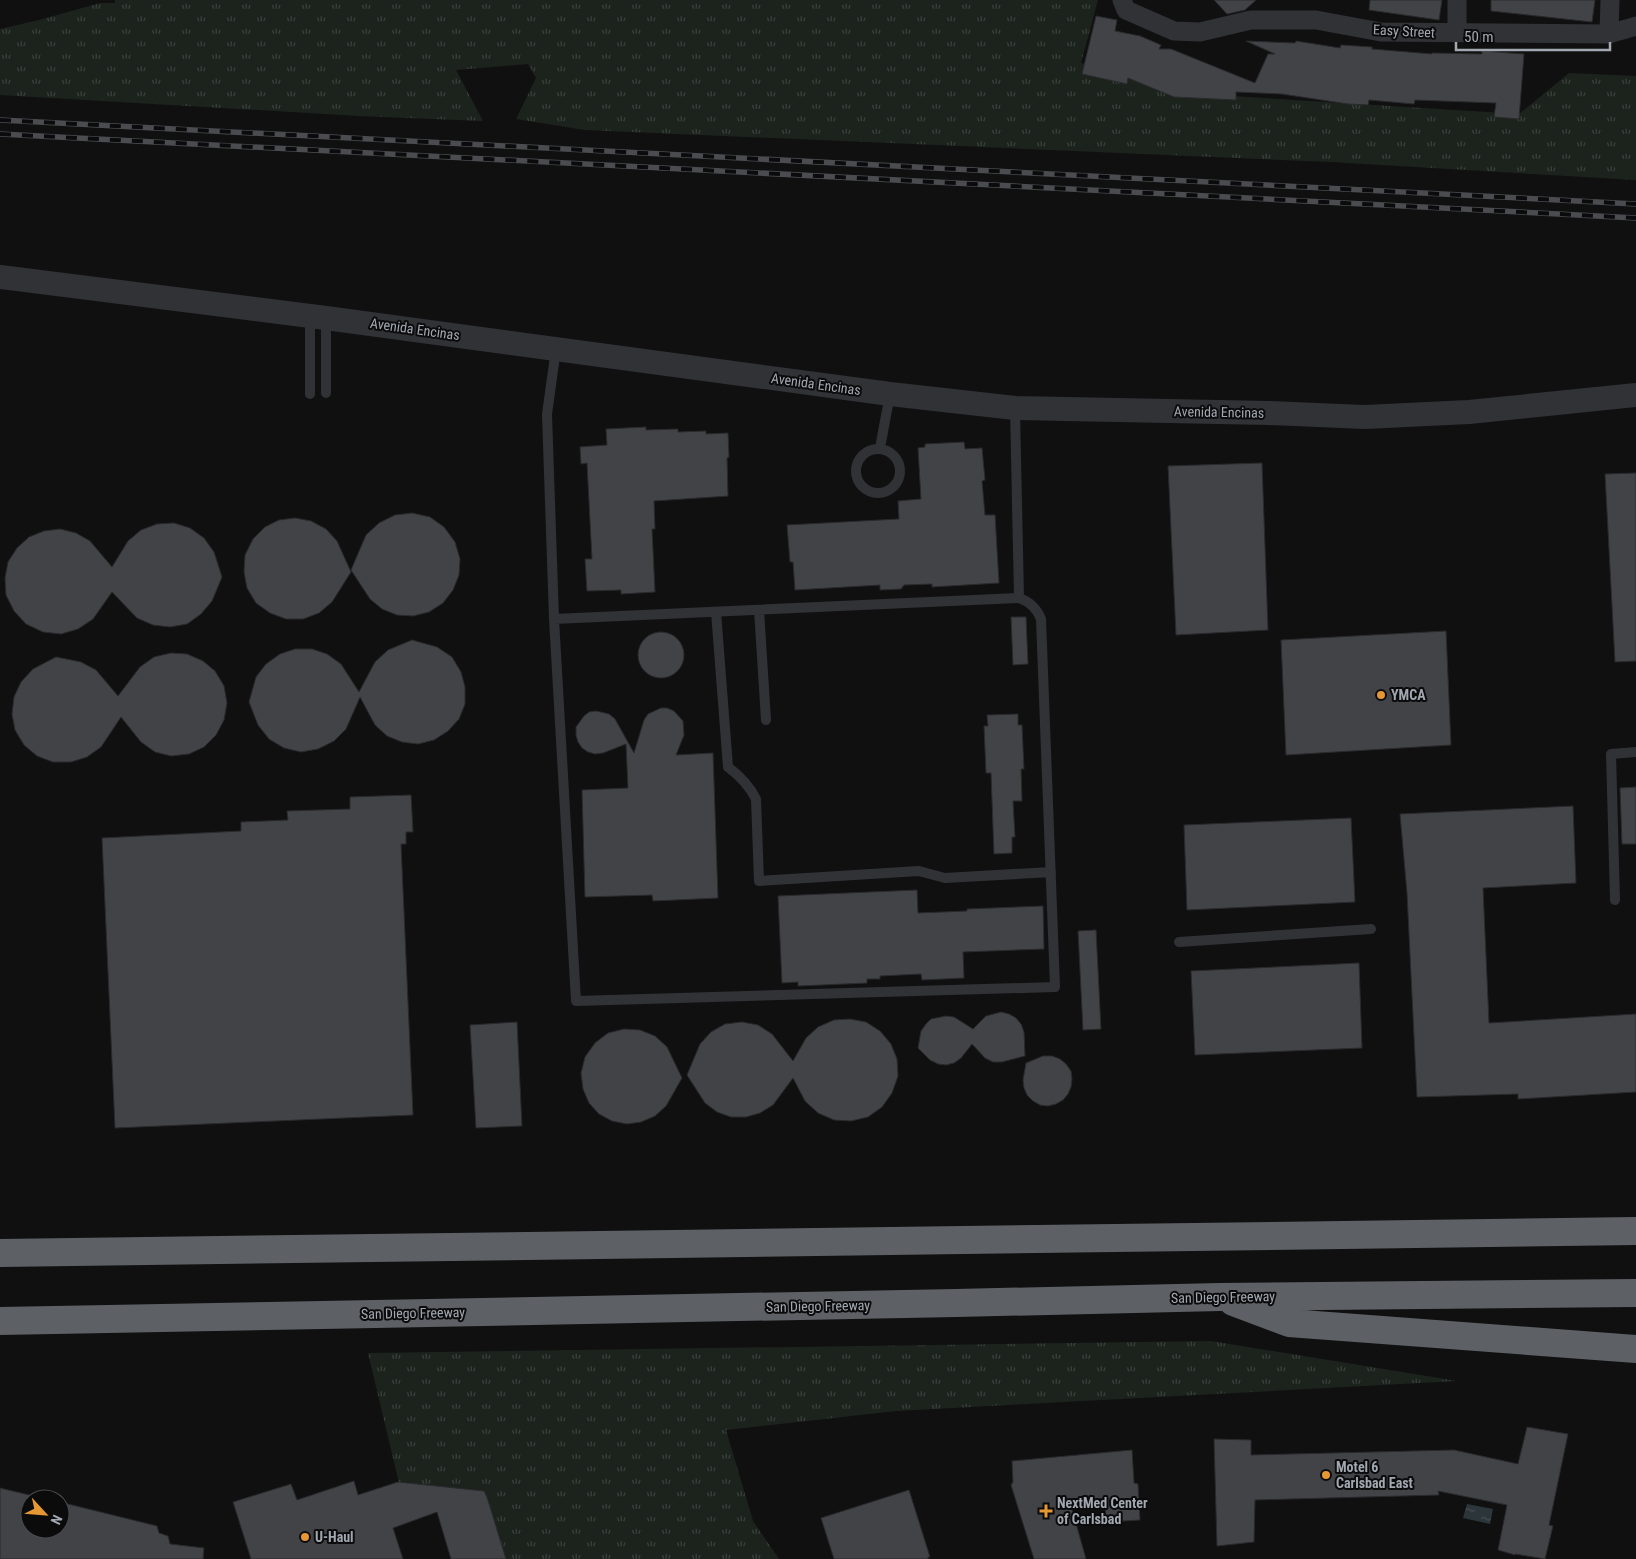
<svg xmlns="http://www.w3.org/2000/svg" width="1636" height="1559" viewBox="0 0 1636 1559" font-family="'Roboto Condensed',sans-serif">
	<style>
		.grass { fill: url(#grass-tufts) }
		.water { fill: url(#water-ripples) }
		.building { fill: #414347; stroke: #2a2a2d }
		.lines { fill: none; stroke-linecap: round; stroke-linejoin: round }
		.service { stroke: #313236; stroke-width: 10 }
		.minor { stroke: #313236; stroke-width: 19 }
		.tertiary { stroke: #313236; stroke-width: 24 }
		.motorway { stroke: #5d6166; stroke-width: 28 }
		.rail-casing { stroke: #4a4c50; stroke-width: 5.5 }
		.rail { stroke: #0b0b0c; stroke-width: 4; stroke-dasharray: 11; stroke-linecap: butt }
		.poi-dot { fill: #e59733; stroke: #0b0b0c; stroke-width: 2 }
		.labels { text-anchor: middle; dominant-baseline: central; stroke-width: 4; stroke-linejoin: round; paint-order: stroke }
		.street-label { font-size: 14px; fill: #a2a8b1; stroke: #0b0b0c }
		.poi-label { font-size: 14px; font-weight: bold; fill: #a2a8b1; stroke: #0b0b0c; text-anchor: start }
	</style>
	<defs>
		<pattern id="grass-tufts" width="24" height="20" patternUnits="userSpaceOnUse" patternTransform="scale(1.25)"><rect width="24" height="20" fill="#1c231d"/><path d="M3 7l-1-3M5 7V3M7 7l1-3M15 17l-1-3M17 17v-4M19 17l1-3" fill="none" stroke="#3a403b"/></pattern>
		<pattern id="water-ripples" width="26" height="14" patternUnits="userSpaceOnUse" patternTransform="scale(1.25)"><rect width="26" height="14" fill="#2c353a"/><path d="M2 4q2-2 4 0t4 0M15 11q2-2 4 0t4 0" fill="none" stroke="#474f54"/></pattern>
	</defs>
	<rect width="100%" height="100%" fill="#101011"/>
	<path class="grass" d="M 115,0 L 1098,0 L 1081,63 L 1183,93 L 1519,114 L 1569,73 L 1636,76 L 1636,180 L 1331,162 L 585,130 L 516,119 L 536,78 L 528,64 L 456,70 L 483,121 L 359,116 L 0,95 L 0,29 L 39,20 L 100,3 L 115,3 Z
		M 1211,1341 L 1457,1381 L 896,1411 L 726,1430 L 753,1521 L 779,1559 L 506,1559 L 487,1497 L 484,1491 L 399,1483 L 368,1353 Z"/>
	<path class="water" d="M 1467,1504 L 1493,1509 L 1490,1524 L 1463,1518 Z"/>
	<path class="building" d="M 1214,0 L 1256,0 L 1245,10 L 1227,14 Z
		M 1370,0 L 1442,0 L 1439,20 L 1369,10 Z
		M 1491,0 L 1595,0 L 1592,22 L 1491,11 Z
		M 1096,16 L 1117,20 L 1115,31 L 1140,36 L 1161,45 L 1159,49 L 1171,49 L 1255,83 L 1268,54 L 1275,54 L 1246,41 L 1295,43 L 1296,41 L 1340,48 L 1341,45 L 1372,47 L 1372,49 L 1432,54 L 1432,53 L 1482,54 L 1482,51 L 1524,54 L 1519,119 L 1494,117 L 1496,103 L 1415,100 L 1414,104 L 1369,100 L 1368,105 L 1348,104 L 1282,94 L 1236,92 L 1236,100 L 1174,97 L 1128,78 L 1127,84 L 1082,74 Z
		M 646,427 L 646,430 L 678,429 L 678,432 L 706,431 L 706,434 L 728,433 L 729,457 L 727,458 L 728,496 L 654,501 L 655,529 L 652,529 L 655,592 L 621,594 L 621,590 L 587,591 L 585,559 L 592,559 L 587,463 L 581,464 L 580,447 L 607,445 L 606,429 Z
		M 964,442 L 965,449 L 982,448 L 985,480 L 982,481 L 985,515 L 995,515 L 999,583 L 932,587 L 932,584 L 904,585 L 901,589 L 880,590 L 880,585 L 795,590 L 793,562 L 790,562 L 787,525 L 899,519 L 898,501 L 921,499 L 918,448 L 925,447 L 925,444 Z
		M 1262,463 L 1268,630 L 1176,635 L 1168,466 Z
		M 1636,473 L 1636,661 L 1615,662 L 1605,474 Z
		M 412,513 L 430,517 L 444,527 L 455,542 L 460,559 L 459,575 L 453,590 L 443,603 L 429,612 L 413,616 L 397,615 L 382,609 L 370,599 L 351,570 L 366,535 L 379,523 L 395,515 Z
		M 295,518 L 311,521 L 326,529 L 337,541 L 351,572 L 332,602 L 319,613 L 303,619 L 286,619 L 270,613 L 256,603 L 247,588 L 244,572 L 245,555 L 253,539 L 265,527 L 279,520 Z
		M 174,523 L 190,528 L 204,538 L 214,552 L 222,577 L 212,601 L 201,614 L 187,624 L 170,627 L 153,625 L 137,618 L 112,592 L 93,619 L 78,629 L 61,634 L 43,632 L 26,624 L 14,611 L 6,595 L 5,578 L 8,562 L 17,548 L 29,537 L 44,531 L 60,529 L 76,533 L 90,541 L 112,567 L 128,541 L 141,530 L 157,524 Z
		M 1011,617 L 1026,617 L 1028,664 L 1013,665 Z
		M 1446,631 L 1451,745 L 1286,755 L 1281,640 Z
		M638 655a23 23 0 1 1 46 0a23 23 0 1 1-46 0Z
		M 412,640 L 437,647 L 452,657 L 461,672 L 465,687 L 465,704 L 459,719 L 448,731 L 434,740 L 418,744 L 402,742 L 387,736 L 375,725 L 360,697 L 346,729 L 334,741 L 318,749 L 301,752 L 284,748 L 269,739 L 258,725 L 249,702 L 256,677 L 266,664 L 280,654 L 295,649 L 312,649 L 327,654 L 341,664 L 359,692 L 375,662 L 388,650 Z
		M 171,653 L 187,654 L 203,661 L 215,671 L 224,686 L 227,703 L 224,720 L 216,735 L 204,747 L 189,754 L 171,756 L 155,752 L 141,742 L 121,717 L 101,747 L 87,757 L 71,762 L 53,762 L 37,756 L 24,745 L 15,730 L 12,714 L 14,697 L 21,682 L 33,669 L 56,657 L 81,662 L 96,670 L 118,696 L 140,667 L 154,657 Z
		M 661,708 L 667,708 L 674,711 L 683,721 L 684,735 L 676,755 L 713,753 L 718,898 L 653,901 L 652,895 L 585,897 L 582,790 L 628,788 L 626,744 L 603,753 L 595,754 L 588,752 L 582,748 L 578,742 L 576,735 L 576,727 L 584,716 L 589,712 L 596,711 L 609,714 L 615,719 L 634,753 L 644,720 L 648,714 Z
		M 1018,714 L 1018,725 L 1022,725 L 1024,769 L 1021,769 L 1022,801 L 1013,801 L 1015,837 L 1012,837 L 1012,853 L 994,854 L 991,773 L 986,773 L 984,726 L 988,726 L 987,715 Z
		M 1636,787 L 1636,844 L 1622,844 L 1620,788 Z
		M 411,795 L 413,832 L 406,832 L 406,844 L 401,844 L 413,1115 L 115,1128 L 102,838 L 241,831 L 241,822 L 288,820 L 287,811 L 350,809 L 350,797 Z
		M 1573,806 L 1576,883 L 1483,888 L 1489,1023 L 1636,1014 L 1636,1092 L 1518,1099 L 1518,1094 L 1417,1097 L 1407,893 L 1400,814 Z
		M 1351,818 L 1355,902 L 1187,910 L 1184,825 Z
		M 917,890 L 918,913 L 967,911 L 967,909 L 1043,906 L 1044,949 L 963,952 L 964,978 L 922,980 L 921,974 L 880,976 L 880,979 L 867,979 L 867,983 L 798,986 L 798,982 L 782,983 L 778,896 Z
		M 1096,930 L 1101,1029 L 1083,1030 L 1078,931 Z
		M 1359,963 L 1362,1048 L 1195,1055 L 1191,971 Z
		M 1001,1012 L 1009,1014 L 1016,1018 L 1021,1024 L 1024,1032 L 1025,1056 L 1002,1062 L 993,1062 L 985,1058 L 972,1044 L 961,1058 L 954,1063 L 946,1065 L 938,1064 L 930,1060 L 918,1048 L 921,1031 L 926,1024 L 931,1019 L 946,1016 L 954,1017 L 973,1029 L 986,1016 Z
		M 850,1019 L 866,1022 L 880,1031 L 891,1044 L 897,1059 L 898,1076 L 892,1093 L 882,1107 L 868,1117 L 851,1121 L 834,1120 L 818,1113 L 805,1101 L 793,1078 L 773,1105 L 760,1113 L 746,1117 L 731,1117 L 717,1112 L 705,1103 L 687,1075 L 700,1044 L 711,1032 L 725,1024 L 742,1022 L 758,1025 L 772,1034 L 793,1061 L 806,1038 L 818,1027 L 834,1020 Z
		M 517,1022 L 522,1126 L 476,1128 L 470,1025 Z
		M 624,1029 L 640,1030 L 655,1036 L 667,1047 L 682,1078 L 666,1106 L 655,1116 L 641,1122 L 627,1124 L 612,1121 L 599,1114 L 589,1103 L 583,1089 L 581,1073 L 585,1057 L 595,1043 L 608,1033 Z
		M 1043,1056 L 1052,1056 L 1060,1059 L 1066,1064 L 1071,1071 L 1072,1079 L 1071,1087 L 1068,1094 L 1063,1100 L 1056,1104 L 1048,1106 L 1040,1105 L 1033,1101 L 1027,1095 L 1024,1088 L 1023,1080 L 1026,1063 Z
		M 1527,1427 L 1568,1434 L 1549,1525 L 1553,1526 L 1545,1559 L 1515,1554 L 1515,1555 L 1498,1550 L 1507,1505 L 1438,1491 L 1439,1495 L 1255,1500 L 1254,1542 L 1217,1546 L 1214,1439 L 1251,1440 L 1251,1455 L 1454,1450 L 1518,1464 Z
		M 1132,1450 L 1134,1483 L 1138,1484 L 1140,1520 L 1106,1522 L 1105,1498 L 1070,1502 L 1086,1559 L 1034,1559 L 1011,1485 L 1013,1482 L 1012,1461 Z
		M 354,1481 L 358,1495 L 398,1482 L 484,1491 L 487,1497 L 506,1559 L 451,1559 L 437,1512 L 393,1528 L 403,1559 L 251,1559 L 233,1502 L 291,1484 L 297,1500 Z
		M 0,1488 L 46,1499 L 30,1499 L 30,1529 L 60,1529 L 60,1502 L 157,1526 L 159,1533 L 168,1536 L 170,1544 L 204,1548 L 203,1559 L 0,1559 Z
		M 909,1490 L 930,1557 L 928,1557 L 928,1559 L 834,1559 L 821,1518 Z"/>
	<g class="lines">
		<path class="service" d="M 310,316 L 310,394
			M 326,393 L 326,318
			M 1015,408 L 1019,598
			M 880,448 L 890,394
			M856 471a22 22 0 1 1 44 0a22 22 0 1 1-44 0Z
			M 759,610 L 766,720
			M 716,612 L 728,767 C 740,776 749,785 756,799 L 759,881 L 919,871 L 945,878 L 1051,872
			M 554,619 L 1019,598 C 1031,602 1037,609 1041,619 L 1055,987 L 576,1001 L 554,619 L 547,414 L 556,349
			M 1615,900 L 1611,754 L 1636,752
			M 1179,942 L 1371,929"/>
		<path class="minor" d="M 1122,0 L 1126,10 L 1174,31 L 1200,32 L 1251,20 L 1316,20 L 1381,32 L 1609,34 L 1636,26
			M 1457,33 L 1457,0
			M 1609,34 L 1610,0"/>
		<path class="tertiary" d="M 0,277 L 326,318 L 890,394 L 1015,408 L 1269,413 L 1365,417 L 1469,412 L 1636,395"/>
		<path class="motorway" d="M 0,1253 L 1636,1231
			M 1233,1302 L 1289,1323 L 1636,1349
			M 0,1321 L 956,1303 L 1220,1297 L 1636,1293"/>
		<g class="rail-casing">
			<path id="rail" d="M 0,120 L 1636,204
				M 0,134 L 1636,218"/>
		</g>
		<use href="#rail" class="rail"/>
	</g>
	<g class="poi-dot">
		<circle cx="1381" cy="695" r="5"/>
		<circle cx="1326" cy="1475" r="5"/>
		<path d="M1043.5 1503.5h5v5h5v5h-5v5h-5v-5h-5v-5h5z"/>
		<circle cx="305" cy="1537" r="5"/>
	</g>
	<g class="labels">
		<g class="street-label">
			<text transform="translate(1404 31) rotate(3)">Easy Street</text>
			<text transform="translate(415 329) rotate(8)">Avenida Encinas</text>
			<text transform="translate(816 384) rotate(8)">Avenida Encinas</text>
			<text transform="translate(1219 412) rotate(1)">Avenida Encinas</text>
			<text transform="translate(1223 1297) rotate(-1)">San Diego Freeway</text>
			<text transform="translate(818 1306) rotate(-1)">San Diego Freeway</text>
			<text transform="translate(413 1313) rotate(-1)">San Diego Freeway</text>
		</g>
		<g class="poi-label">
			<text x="1391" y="695">YMCA</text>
			<text x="1336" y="1467">Motel 6<tspan x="1336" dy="16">Carlsbad East</tspan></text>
			<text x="1057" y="1503">NextMed Center<tspan x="1057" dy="16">of Carlsbad</tspan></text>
			<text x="315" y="1537">U-Haul</text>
		</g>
	</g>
	<g transform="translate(45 1514) rotate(116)"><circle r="24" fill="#0b0b0c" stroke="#474a4e"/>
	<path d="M0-4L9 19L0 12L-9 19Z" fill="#e59733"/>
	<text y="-8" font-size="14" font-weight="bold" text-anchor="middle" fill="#a2a8b1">N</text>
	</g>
	<path d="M1456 42v8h154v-8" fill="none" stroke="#a2a8b1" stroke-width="2.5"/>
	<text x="1464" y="42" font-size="15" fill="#a2a8b1" stroke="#0b0b0c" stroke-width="4" paint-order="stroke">50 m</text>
</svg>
